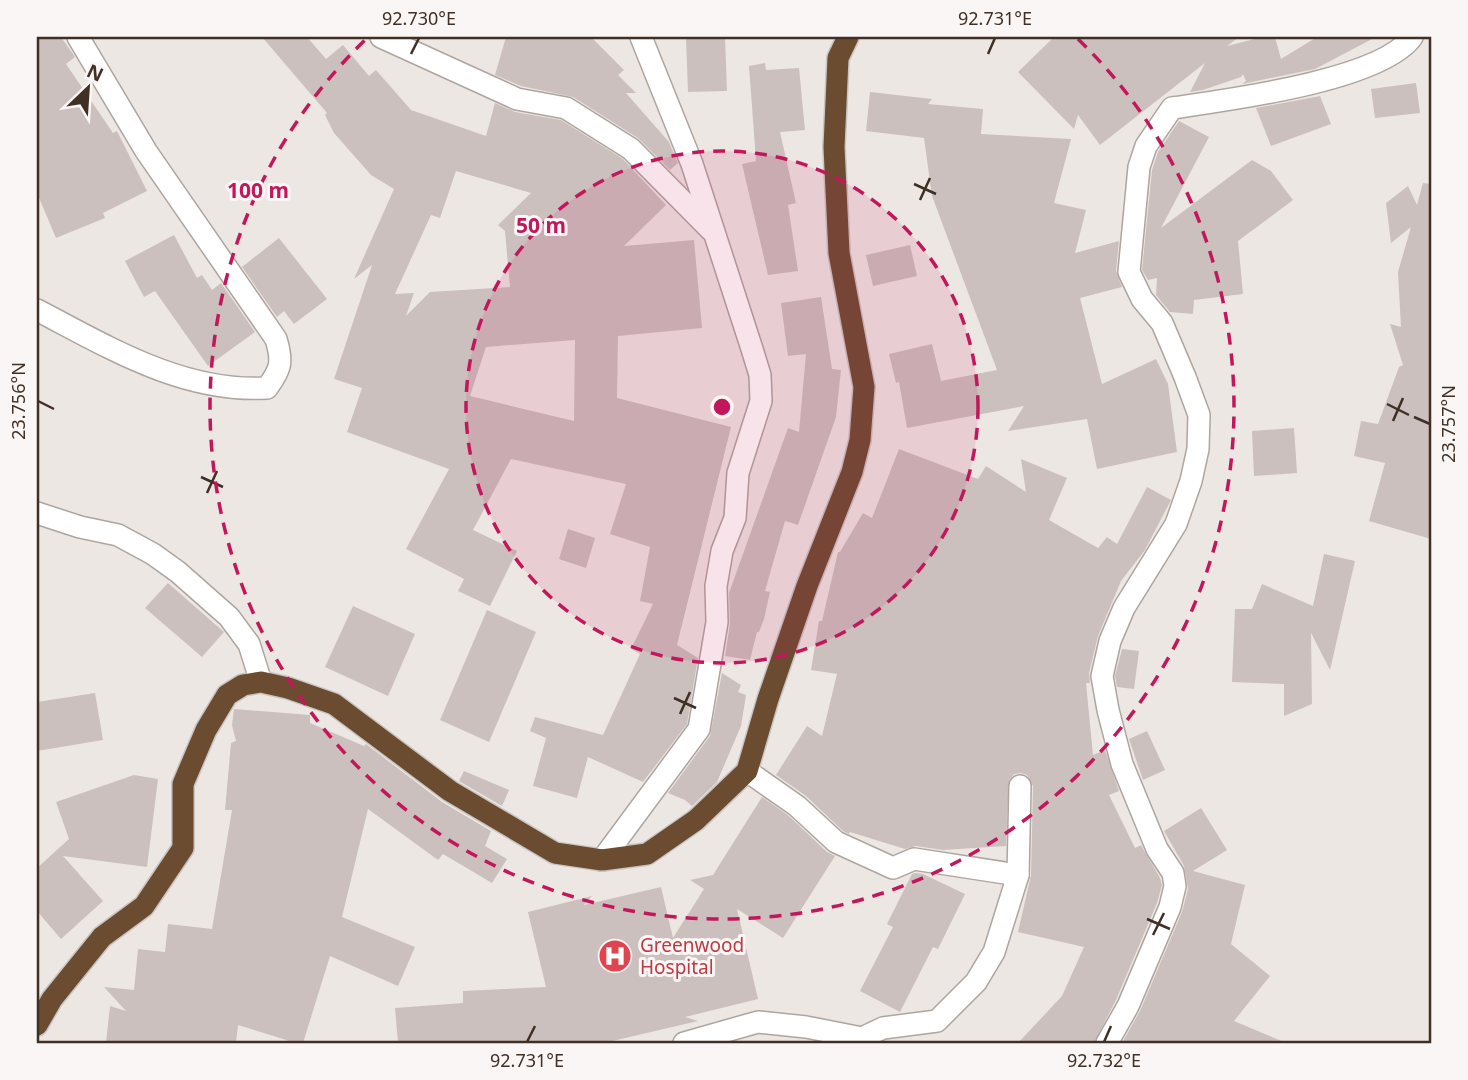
<svg xmlns="http://www.w3.org/2000/svg" width="1468" height="1080" font-family="'Noto Sans',sans-serif">
<style>
.building{fill:#cbc0be;fill-rule:evenodd}
.lines{fill:none;stroke-linecap:round;stroke-linejoin:round}
.minor-casing{stroke:#aea59f;stroke-width:24}
.highway-casing{stroke:#c9c5c2;stroke-width:24}
.minor{stroke:#fff;stroke-width:21}
.highway{stroke:#6b4c30;stroke-width:21}
.ticks{fill:none;stroke:#3f2f24;stroke-width:2.5}
.ring{fill:none;stroke:#c2185b;stroke-width:3.5;stroke-dasharray:12 9}
.labels{text-anchor:middle;dominant-baseline:central;stroke-width:6;stroke-linejoin:round;paint-order:stroke}
.health-label{font-size:19px;fill:#be3a42;stroke:#faf6f5;text-anchor:start}
.centre{fill:#c2185b;stroke:#faf6f5;stroke-width:3.5}
.ring-label{font-size:21px;text-anchor:middle;font-weight:bold;fill:#c2185b;stroke:#faf6f5;stroke-width:6;stroke-linejoin:round;paint-order:stroke}
.neatline{fill:none;stroke:#3f2f24;stroke-width:2.5}
.ticks-label{font-size:18px;text-anchor:middle;fill:#3f2f24}
</style>
<rect width="100%" height="100%" fill="#ede7e4"/>
<g class="building">
<path d="M37 37H61L75 57 66 64 113 133 117 131 147 191 103 213 105 218 56 238 37 193Z"/>
<path d="M262 37H307L326 59 343 45 369 76 376 70 411 110 486 136 495 103 515 112 561 120 623 159 666 205 624 246 694 240 702 328 618 336 617 398 731 427 677 645 698 658 687 724 643 782 588 757 577 798 533 786 546 738 530 731 535 717 603 735 640 654 631 649 653 604 640 601 650 547 610 534 626 484 511 459 473 530 517 551 490 606 458 591 464 579 406 549 449 469 347 432 362 388 334 379 372 265 354 279 394 189 371 175 334 133 325 115 327 113ZM456 171 531 193 498 225 505 231 510 287 430 292 406 316 414 293 395 294 431 215 440 218ZM575 340 574 421 470 396 486 347Z"/>
<path d="M506 37H591L624 70 618 75 636 93H626L669 142 678 163 670 170 638 138 573 97 521 86 495 75Z"/>
<path d="M686 37H725L727 91 688 92Z"/>
<path d="M1054 37H1239L1227 46 1262 37H1275L1281 59 1317 37H1376L1315 69 1242 84 1246 81 1243 74 1241 77 1203 90 1190 92 1205 63 1100 145 1078 115 1074 129 1018 72Z"/>
<path d="M765 63 766 70 799 68 805 130 780 132 796 203 788 205 798 271 768 275 742 164 756 161 749 66Z"/>
<path d="M1416 83 1420 113 1375 118 1371 89Z"/>
<path d="M870 92 932 99 928 104 983 109 981 134 1071 139 1054 203 1086 210 1075 253 1119 241 1116 271 1122 287 1080 298 1102 384 1156 359 1168 384 1177 452 1097 469 1087 419 1008 431 1024 406 907 428 899 382 896 383 889 354 932 344 941 381 997 370 932 196 924 138 866 131Z"/>
<path d="M1320 96 1331 124 1271 146 1256 108Z"/>
<path d="M1179 121 1209 137 1161 228 1252 160 1271 171 1293 200 1238 241 1243 294 1194 300 1193 314 1170 312 1156 295 1157 278 1148 280 1142 270 1152 170 1158 152Z"/>
<path d="M1423 183 1431 184V539L1369 521 1385 463 1354 456 1361 421 1378 424 1399 367 1403 365 1390 324 1401 327 1398 272 1411 227 1391 243 1386 203 1408 186 1417 205Z"/>
<path d="M174 235 197 278 202 275 212 290 221 283 255 332 208 366 155 291 144 297 125 261Z"/>
<path d="M279 238 327 299 294 324 284 311 277 317 242 267Z"/>
<path d="M910 245 917 276 873 286 866 255Z"/>
<path d="M821 297 832 369 841 370 836 417 798 525 785 521 765 591 770 592 764 619 759 632H757L750 660 725 656 730 624 729 593 788 428 799 432 806 354 788 356 781 303Z"/>
<path d="M1294 428 1297 473 1254 476 1252 431Z"/>
<path d="M899 449 978 479 986 466 1026 492 1021 459 1067 478 1049 520 1098 548 1107 537 1117 544 1147 487 1171 500 1145 550 1121 581 1098 636 1089 673 1090 683H1086L1093 755 1105 750 1119 791 1109 795 1135 848 1141 845 1160 878 1162 885 1157 903 1116 1000 1094 1043H1018L1062 996 1084 947 1018 932 1031 875 1033 786 1027 775 1021 773 1014 774 1009 780 1006 846 943 850 916 846 905 849 850 832 849 834 843 831 806 796 776 775 807 726 822 736 837 674 811 670 819 621H822L838 552H840L863 513 872 518Z"/>
<path d="M568 529 595 538 586 568 559 559Z"/>
<path d="M1324 554 1355 561 1330 670 1311 633 1312 704 1284 716V684L1232 682 1235 609H1252L1262 584 1313 606Z"/>
<path d="M168 583 224 632 202 657 145 608Z"/>
<path d="M353 606 415 634 388 696 325 667Z"/>
<path d="M487 610 536 632 489 742 440 720Z"/>
<path d="M1122 649 1139 651 1134 689 1117 687 1115 676Z"/>
<path d="M722 673 741 685 738 692 746 695 741 726 717 782 692 806 685 800 668 793 710 736Z"/>
<path d="M95 693 103 740 37 751V702Z"/>
<path d="M234 709 310 715V723L364 746 366 744 442 802 491 831 485 846 507 859 492 883 443 854 438 860 368 809 342 917 415 947 398 986 330 956 303 1043H296L238 1025 236 1043H106L110 1006 126 1011 104 987 134 990 138 949 165 952 168 924 212 929 232 810H225L231 743 236 741 232 725Z"/>
<path d="M1147 731 1165 770 1143 780 1129 739Z"/>
<path d="M464 771 509 790 502 806 459 781Z"/>
<path d="M134 775 158 779 147 867 63 856 103 901 61 939 37 911V868L69 839 56 802Z"/>
<path d="M762 797 789 816 827 852 835 856 783 938 737 909 758 999 685 1017 698 1021 604 1043H398L395 1008 463 1003V991L546 987 528 912 592 896 584 905 661 887 673 938 704 889 690 880 713 875Z"/>
<path d="M1201 808 1227 850 1193 871 1245 885 1231 944 1270 976 1234 1021 1286 1043H1122L1140 1011 1182 912 1188 889 1184 866 1164 831Z"/>
<path d="M916 873 923 874 965 894 938 949 933 947 900 1012 860 991 893 927 887 924 912 874Z"/>
</g>
<g class="lines">
<defs>
<g id="minor">
<path d="M381 37 517 99 566 108 631 149 711 230"/>
<path d="M37 310C108 347 183 393 267 388 281 369 283 362 276 339L146 151 78 37"/>
<path d="M37 513 80 527 118 535 153 554 178 572 229 617 249 644 261 682"/>
<path d="M747 771 797 806 836 842 893 868 914 859 1018 875"/>
<path d="M602 860 699 729 717 622 716 586 722 551 735 518 738 473 761 401 760 375 752 349 692 164 641 37"/>
<path d="M684 1043 758 1022 806 1027 862 1038 883 1028 937 1021 976 982 994 952 1018 875 1020 786"/>
<path d="M1107 1043 1128 1006 1170 907 1175 886 1173 873 1157 849 1122 764 1108 710 1102 676 1110 641 1124 608 1176 524 1191 481 1198 449 1199 415 1185 377 1162 323 1142 299 1129 272 1139 167 1146 146 1172 108C1226 100 1380 81 1412 37"/>
</g>
<path id="highway" d="M37 1025 52 999 102 937 144 906 183 848V784L206 730 227 695 243 685 261 682 288 688 334 704 450 791 555 853 602 860 647 854 696 820 747 771 768 699 807 586 852 472 860 440 864 387 839 253 834 147 838 58 848 37"/>
</defs>
<use href="#minor" class="minor-casing"/>
<use href="#highway" class="highway-casing"/>
<use href="#minor" class="minor"/>
<use href="#highway" class="highway"/>
</g>
<path class="ticks" d="M411 54 419 38M988 54 995 38M914 184 936 194M920 200 930 178M38 401 54 409M1387 404 1409 415M1414 417 1430 424M1393 421 1403 398M201 477 223 487M207 493 217 471M674 698 696 708M680 714 690 692M1147 919 1170 929M1153 935 1164 913M527 1042 535 1026M1104 1042 1111 1026"/>
<circle cx="722" cy="407" r="256" fill="#c2185b" fill-opacity=".12"/>
<g class="ring">
<circle cx="722" cy="407" r="256"/>
<path d="M1078 39A512 512 0 1 1 366 39"/>
</g>
<defs>
<symbol id="hospital-disc" viewBox="-11 -11 22 22"><circle r="9.5" fill="#e0444e" stroke="#faf6f5"/><path d="M-5-5h3v3.5h4V-5h3V5h-3V1.5h-4V5h-3Z" fill="#fff"/></symbol>
</defs>
<g fill-rule="evenodd">
<use href="#hospital-disc" x="596" y="937" width="38" height="38"/>
</g>
<g class="labels">
<g class="health-label">
<text x="640" y="945">Greenwood<tspan x="640" dy="22">Hospital</tspan></text>
</g>
</g>
<circle cx="722" cy="407" r="10" class="centre"/>
<g class="ring-label">
<text x="258" y="198">100 m</text>
<text x="541" y="233">50 m</text>
</g>
<rect width="1468" height="1080" fill="none" stroke="#faf6f5" stroke-width="77"/>
<g transform="translate(88 88) rotate(25)" stroke="#faf6f5" stroke-width="5" paint-order="stroke">
<path d="M0-5L12 26L0 18L-12 26Z" fill="#3f2f24"/>
<text y="-10" font-size="19" font-weight="bold" text-anchor="middle" fill="#3f2f24">N</text>
</g>
<rect x="38" y="38" width="1392" height="1004" class="neatline"/>
<g class="ticks-label">
<text x="419" y="25">92.730°E</text>
<text x="995" y="25">92.731°E</text>
<text transform="translate(19 401) rotate(-90)" y="6">23.756°N</text>
<text transform="translate(1449 424) rotate(-90)" y="6">23.757°N</text>
<text x="527" y="1067">92.731°E</text>
<text x="1104" y="1067">92.732°E</text>
</g>
</svg>
